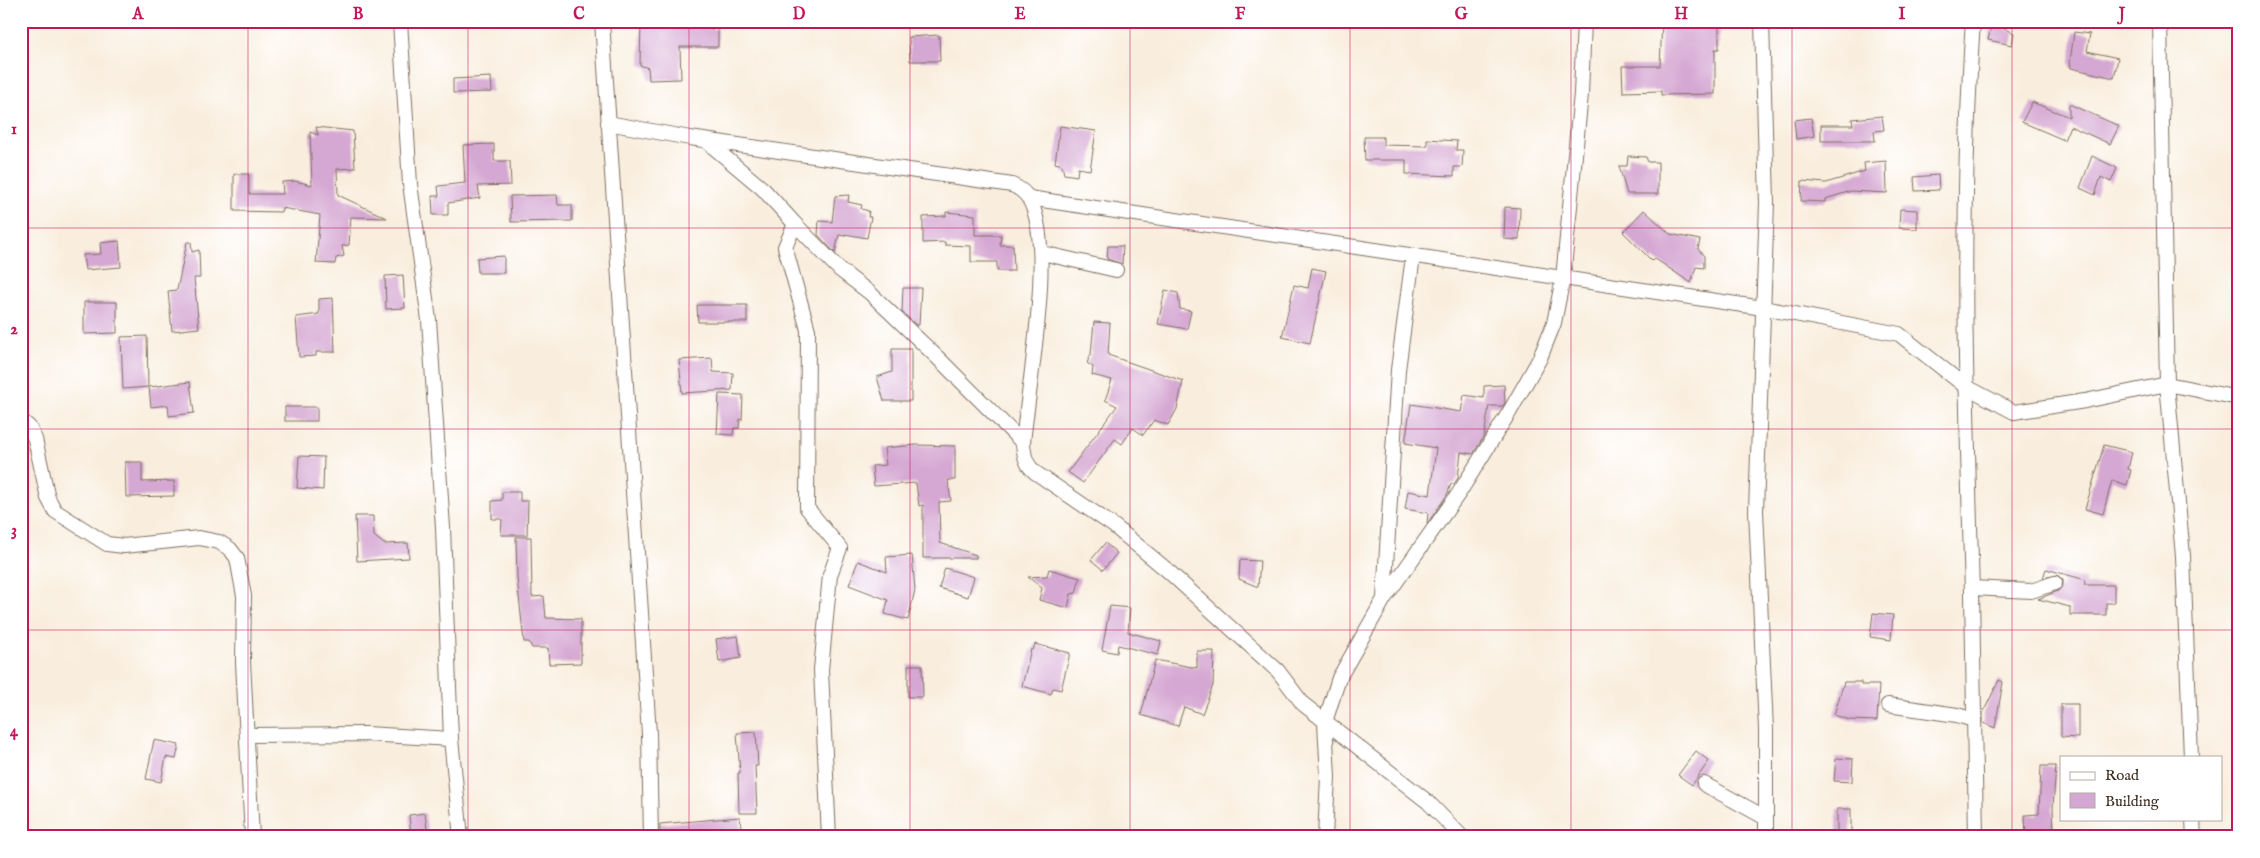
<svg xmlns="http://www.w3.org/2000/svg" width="2260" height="858" font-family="'IM FELL English',serif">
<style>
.building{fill:#d5a7d3}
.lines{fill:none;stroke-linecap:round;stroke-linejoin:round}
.street-casing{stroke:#7e6f61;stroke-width:16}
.street{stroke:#fff;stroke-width:14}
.grid{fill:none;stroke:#c2185b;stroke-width:1;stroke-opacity:0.55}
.neatline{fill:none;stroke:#c2185b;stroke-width:2}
.grid-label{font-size:16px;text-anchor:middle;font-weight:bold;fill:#c2185b}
</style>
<rect width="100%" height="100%" fill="#fff"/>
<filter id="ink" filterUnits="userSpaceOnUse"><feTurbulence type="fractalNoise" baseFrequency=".02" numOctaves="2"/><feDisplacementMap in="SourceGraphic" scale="10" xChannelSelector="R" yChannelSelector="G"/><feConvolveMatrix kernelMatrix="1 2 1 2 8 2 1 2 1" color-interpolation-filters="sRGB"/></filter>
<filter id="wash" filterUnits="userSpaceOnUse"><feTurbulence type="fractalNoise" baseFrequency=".0096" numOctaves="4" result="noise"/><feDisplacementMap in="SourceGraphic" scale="20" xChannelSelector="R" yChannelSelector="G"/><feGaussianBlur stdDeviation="1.12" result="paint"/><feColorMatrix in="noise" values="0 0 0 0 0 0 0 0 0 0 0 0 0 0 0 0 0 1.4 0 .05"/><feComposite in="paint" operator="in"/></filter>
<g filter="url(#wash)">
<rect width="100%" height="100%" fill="#f9eede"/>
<g id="blocks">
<g class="building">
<path d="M641 21 706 23V29H718V47H680L681 79 649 80 648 68 640 65Z"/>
<path d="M1662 21H1719V49H1715V94L1661 95V91L1623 92 1622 66H1660Z"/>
<path d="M1992 22 2014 33 2012 45 1988 40Z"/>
<path d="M2074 32 2090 34 2087 51 2118 58 2114 78 2071 68 2070 62Z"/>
<path d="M939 35 940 61H910L909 37Z"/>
<path d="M491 77 492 92 453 93V79Z"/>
<path d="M2032 102 2069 117V104L2119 126 2110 144 2070 126 2064 140 2022 122Z"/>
<path d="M1882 116 1884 130 1874 131 1875 141H1821V125H1853L1852 119Z"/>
<path d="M1811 118 1814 136 1796 139 1794 120Z"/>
<path d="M1060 126 1096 131 1090 170 1078 168 1077 176 1064 174 1062 165 1055 163Z"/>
<path d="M316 127 353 131 355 168 337 169 338 195 387 218 351 217 349 245 342 246 344 256 336 258 335 264 316 263 320 215 282 208 281 212 234 211V174H249V194H283L282 182 295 181 312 185 310 132 318 135Z"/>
<path d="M1364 137H1383V145L1427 146V139L1457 141 1456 150H1463L1462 167H1454V176L1406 174V160H1365Z"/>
<path d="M494 144V161H510L511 185 478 186 480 198 448 203V215H433L432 196H439L438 186 465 183 463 145Z"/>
<path d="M1628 156 1646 157 1648 162H1658V194H1627L1619 166H1627Z"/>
<path d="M2092 156 2117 168 2111 182 2101 177 2095 195 2080 188Z"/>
<path d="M1886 161 1887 193 1851 191 1825 199V202L1801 201 1802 181 1826 183 1865 171 1864 163Z"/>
<path d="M1938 175 1939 190 1915 191 1914 177Z"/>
<path d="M557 195 558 205H572V221L511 222 510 196Z"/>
<path d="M849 195 848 202 862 205 861 209 869 211 868 217H871L867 238 845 234V236L839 235 835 253 818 235 819 221 832 222 835 196Z"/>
<path d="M1505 207 1520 208 1519 240 1504 239Z"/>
<path d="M1900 209 1917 210V229L1899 228Z"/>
<path d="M1644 210 1670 234 1700 240 1698 249 1704 256V268L1696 267 1691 283 1654 258 1652 261 1623 232Z"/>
<path d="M946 212 975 215V235H1001L1000 245H1013L1014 271H997V262H971V246L945 245V242L923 243V217L946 216Z"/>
<path d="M119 241 121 267 85 270 83 255 101 254 100 243Z"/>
<path d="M187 242H191L192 252 199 250 200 278H194L199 328 172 331 168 291 177 290Z"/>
<path d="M1108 246H1123L1122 264 1107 259Z"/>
<path d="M504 256V273H478L477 258Z"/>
<path d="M1312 268 1326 271 1310 343 1282 337 1294 285 1308 288Z"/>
<path d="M403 275 405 308 386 309 385 276Z"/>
<path d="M903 288H921L919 325H916L902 312Z"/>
<path d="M1165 290 1178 293 1180 309 1191 311 1187 329 1158 324Z"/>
<path d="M333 298 335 352H316V356L299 357 296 317 319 314V299Z"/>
<path d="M84 302H117V333L84 334Z"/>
<path d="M697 305H747V322H698Z"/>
<path d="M1094 322 1110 323 1108 355 1183 381 1177 409 1168 425 1154 420 1143 435 1133 428 1122 444 1115 439 1083 483 1068 472 1117 406 1105 400 1112 380 1092 375 1093 367 1087 363 1091 354Z"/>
<path d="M147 336 148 387 123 389 121 337Z"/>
<path d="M892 349H911V401H884L877 377 892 372Z"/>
<path d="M712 358 713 372 733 373 732 390 682 393 679 360Z"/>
<path d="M190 382 194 413 169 416 168 405 151 407 149 387Z"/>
<path d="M1504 385 1505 403 1503 406H1489L1484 436 1473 454 1461 452 1458 478 1454 484H1451L1447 495 1427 524 1428 513 1405 509 1408 491 1430 495 1436 448 1405 443 1411 404 1461 412 1464 395 1484 398V386Z"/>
<path d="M719 394 743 395 742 420 740 419 739 428H734L733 435 717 434Z"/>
<rect x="285" y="407" width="32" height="14"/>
<path d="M916 445 955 446V480H948L951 501 939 502 940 543 976 555V558H923V505L919 506 916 483 874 486 872 466 886 465 884 448Z"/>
<path d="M2104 445 2132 452 2128 469 2131 470 2127 485 2112 480 2103 514 2085 509Z"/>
<path d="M299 456 324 457 323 490 297 488Z"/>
<path d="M125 462H142V482L174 481V496L126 497Z"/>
<path d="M502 492H520V501H528L527 535H501L502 519H492V501L502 500Z"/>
<path d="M355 516H373L374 536 384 544 408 543 409 558 357 561Z"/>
<path d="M516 537H531L532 597 544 596 546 618 581 619V663L549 664 548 648H532L529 642H524L517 578Z"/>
<path d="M1105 543 1117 553 1103 570 1091 560Z"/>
<path d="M912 555 915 590 908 620 885 614 888 600 849 585 858 561 887 572 886 557Z"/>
<path d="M1240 560 1260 561 1258 587 1239 579Z"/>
<path d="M945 568 974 577 968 597 939 588Z"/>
<path d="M1049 569 1080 578 1076 593 1071 594 1068 608 1039 600 1042 588 1028 577 1047 576Z"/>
<path d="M2046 569 2086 580 2084 585H2114V603H2106V615H2070V607L2038 599 2058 591 2063 585V580L2057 575 2043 578Z"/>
<path d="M1110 606 1130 608 1128 632 1161 641 1158 655 1118 645 1117 653 1102 650Z"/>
<path d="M1873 613 1893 615 1891 640 1870 637Z"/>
<path d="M738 636 741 658 719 662 716 639Z"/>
<path d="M1035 644 1070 653 1061 690 1053 688 1051 694 1022 686 1031 649 1033 650Z"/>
<path d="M1197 651H1214L1213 685 1202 714 1184 707 1178 726 1141 715 1155 660 1197 668Z"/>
<path d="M908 665H922L923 697H908Z"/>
<path d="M1999 680 2003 682 1995 728 1983 723V713Z"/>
<path d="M1844 682H1861V685H1879L1877 721 1850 720 1834 715Z"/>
<path d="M2061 704H2078V738L2061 737Z"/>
<path d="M756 732 758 766H755L757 813H739L738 773H740L737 733Z"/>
<path d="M154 740 179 745 176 759 166 757 161 782 146 779Z"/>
<path d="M1696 751 1709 761 1692 785 1678 775Z"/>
<path d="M1836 758 1853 759 1852 782 1834 781Z"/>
<path d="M2041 766H2056L2053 807 2054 835 2026 836 2025 815 2039 814Z"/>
<rect x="1837" y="809" width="14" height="28"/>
<path d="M425 813 428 837H411L409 815Z"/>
<path d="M740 817 742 837H660V824Z"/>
</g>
</g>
</g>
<g filter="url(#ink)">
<use href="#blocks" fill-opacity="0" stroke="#7e6f61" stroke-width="1"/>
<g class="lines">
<defs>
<g id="street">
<path d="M400 21 410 184 429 320 443 528 451 739 461 837"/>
<path d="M602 21 649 734 651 837"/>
<path d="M1762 21 1767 203 1756 511 1766 730V837"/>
<path d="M1973 21C1960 211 1966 401 1972 591 1974 673 1975 755 1976 837"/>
<path d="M2160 21 2167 384 2183 556 2191 757"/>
<path d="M608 123 690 138 1012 185C1019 188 1025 192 1029 199 1056 244 1028 387 1023 443 1024 456 1026 465 1036 473L1114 526 1167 570 1278 671 1303 704 1428 802 1462 837"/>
<path d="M706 141 763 189 795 224 840 270 870 293 938 358 1023 443"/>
<path d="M1029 198 1763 308 1899 334 1965 386 2014 412 2085 401 2167 384 2239 398"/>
<path d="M795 224 785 247 808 330 807 508 840 548 830 575 821 670 829 837"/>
<path d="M1042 253 1116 270"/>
<path d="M21 420 29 427 35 439 48 498 55 511 107 544 124 546 199 538 219 542 230 549 237 558 244 596 243 662 252 837"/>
<path d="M1972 588 2031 591 2055 583"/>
<path d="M1384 598 1398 370 1413 256"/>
<path d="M1888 705 1957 715 1974 720"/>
<path d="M247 735 366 734 451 739"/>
<path d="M1704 784 1766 818"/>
<path d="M2193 819 2194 837"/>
<path d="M1325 837 1328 777 1325 722 1339 678 1384 599 1459 493 1510 411 1540 358 1554 323 1563 278 1581 94 1584 21"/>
</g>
</defs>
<use href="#street" class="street-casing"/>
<use href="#street" class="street"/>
</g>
</g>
<path class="grid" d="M248 21V837M468 21V837M689 21V837M910 21V837M1130 21V837M1350 21V837M1571 21V837M1792 21V837M2012 21V837M21 228H2239M21 429H2239M21 630H2239"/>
<rect width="2260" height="858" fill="none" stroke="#fff" stroke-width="55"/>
<rect x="2060" y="756" width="162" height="65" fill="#ffffff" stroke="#b1aaa5"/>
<rect x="2070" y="772" width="25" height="8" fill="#ffffff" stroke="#b1aaa5"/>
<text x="2105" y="780" font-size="15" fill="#3b2a1e">Road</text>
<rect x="2070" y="793" width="25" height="15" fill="#d5a7d3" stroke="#b1aaa5"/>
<text x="2105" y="806" font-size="15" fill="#3b2a1e">Building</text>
<rect x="28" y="28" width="2204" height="802" class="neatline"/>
<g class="grid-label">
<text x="138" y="19">A</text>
<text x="358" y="19">B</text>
<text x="579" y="19">C</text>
<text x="799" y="19">D</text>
<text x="1020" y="19">E</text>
<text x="1240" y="19">F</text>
<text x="1461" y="19">G</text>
<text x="1681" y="19">H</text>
<text x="1902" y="19">I</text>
<text x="2122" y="19">J</text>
<text x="14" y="134">1</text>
<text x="14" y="334">2</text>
<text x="14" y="535">3</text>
<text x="14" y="736">4</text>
</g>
</svg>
